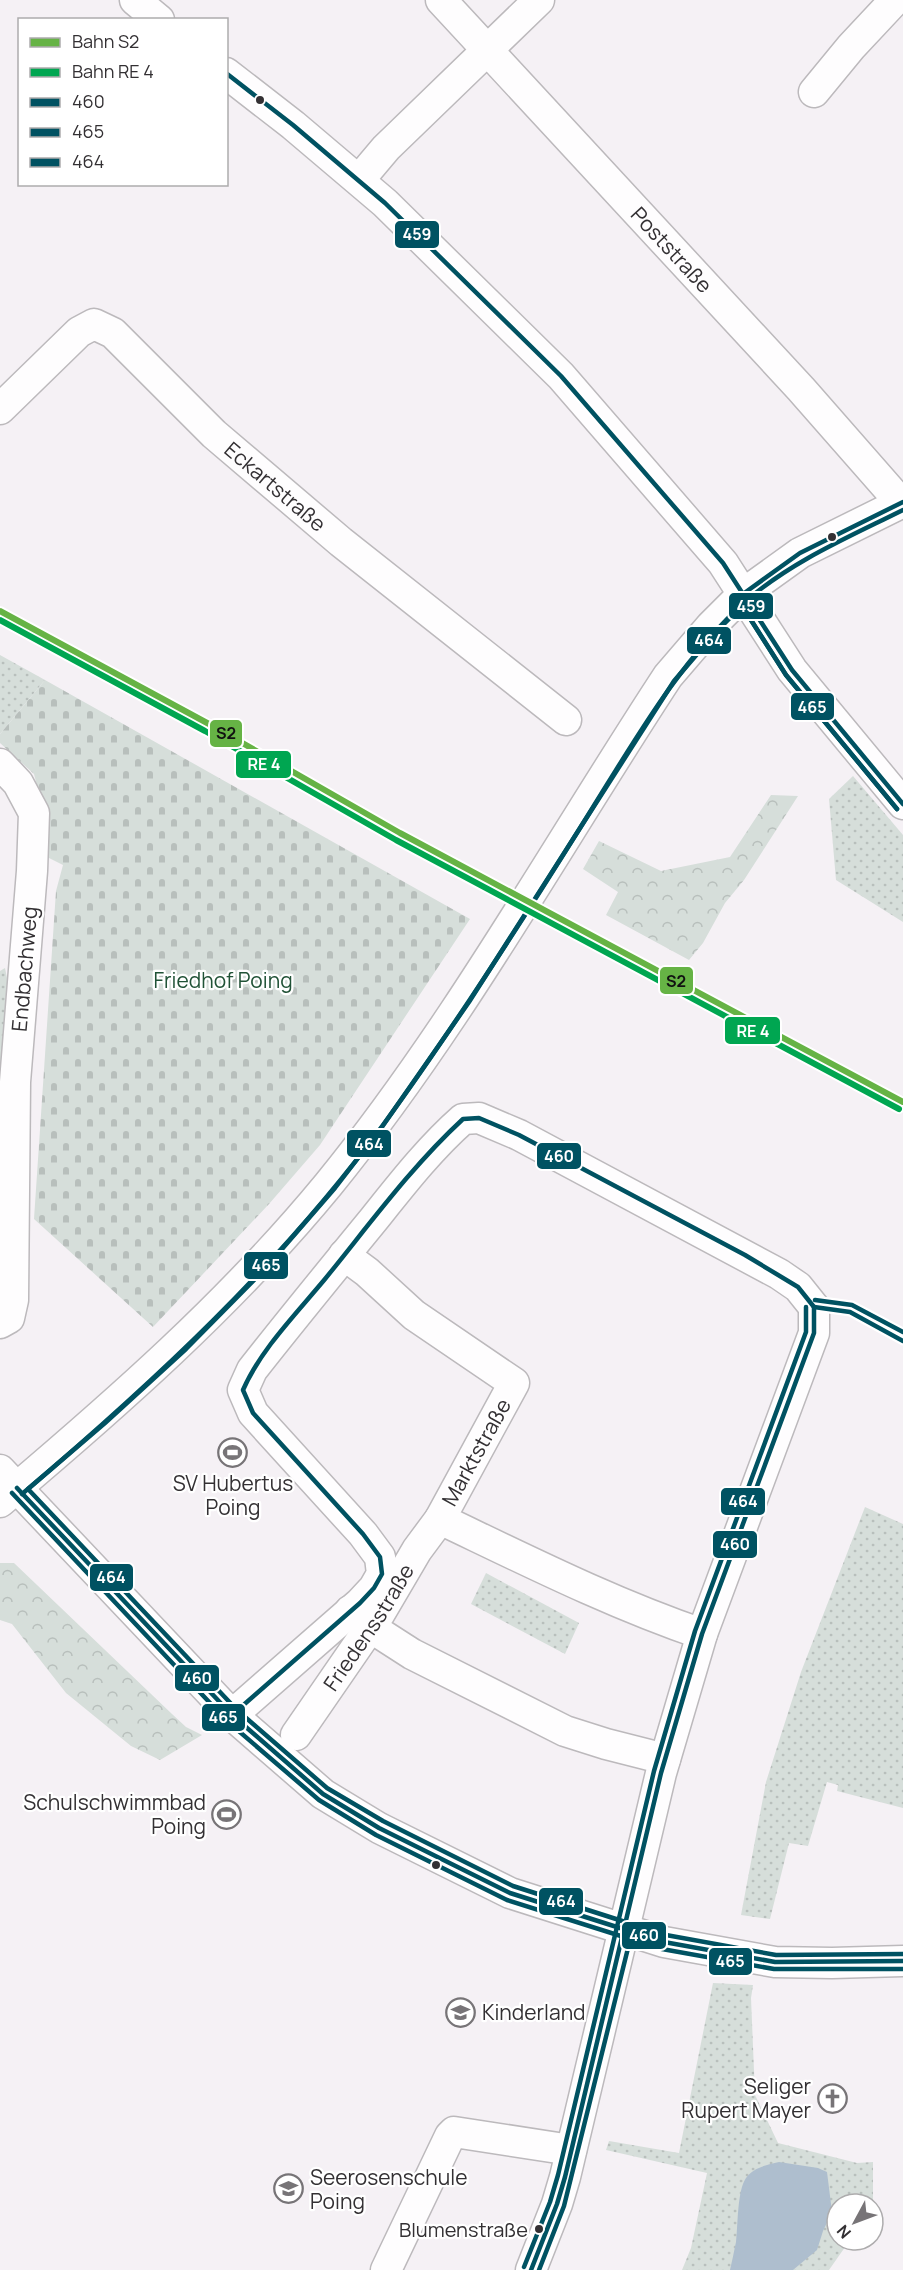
<svg xmlns="http://www.w3.org/2000/svg" width="903" height="2270" font-family="Manrope,sans-serif">
<style>
.green{fill:url(#green-dots)}
.forest{fill:url(#forest-crowns)}
.cemetery{fill:url(#cemetery-stones)}
.water{fill:#aebece}
.lines{fill:none;stroke-linecap:round;stroke-linejoin:round}
.minor-casing{stroke:#bcb9bc;stroke-width:33}
.minor{stroke:#fefdfe;stroke-width:30}
.bus-1-casing{stroke:#fff;stroke-width:9}
.bus-2-casing{stroke:#fff;stroke-width:9}
.bus-3-casing{stroke:#fff;stroke-width:9}
.bus-4-casing{stroke:#fff;stroke-width:9}
.bus-1{stroke:#005262;stroke-width:4.5}
.bus-2{stroke:#005262;stroke-width:4.5}
.bus-3{stroke:#005262;stroke-width:4.5}
.bus-4{stroke:#005262;stroke-width:4.5}
.rail-1-casing{stroke:#fff;stroke-width:10}
.rail-2-casing{stroke:#fff;stroke-width:10}
.rail-1{stroke:#66b345;stroke-width:6}
.rail-2{stroke:#00a651;stroke-width:6}
.bus-dot{fill:#333033;stroke:#fff;stroke-width:2}
.labels{text-anchor:middle;dominant-baseline:central;stroke-width:4.5;stroke-linejoin:round;paint-order:stroke}
.bus-label{font-size:20px;fill:#333033;stroke:#fff;text-anchor:end}
.street-label{font-size:21px;fill:#333033;stroke:#fff}
.park-label{font-size:21px;fill:#205236;stroke:#fff}
.poi-label{font-size:21px;fill:#333033;stroke:#fff;text-anchor:end}
.line-badge{stroke:#fff;stroke-width:2}
.badge-label{font-size:16px;text-anchor:middle;font-weight:bold;fill:#fff}
.pale-badge-label{font-size:16px;text-anchor:middle;font-weight:bold;fill:#111}
</style>
<defs>
<pattern id="green-dots" width="8" height="8" patternUnits="userSpaceOnUse" patternTransform="scale(1.5)"><rect width="8" height="8" fill="#d6deda"/><path d="M2 2h.1M6 6h.1" fill="none" stroke="#b8bfbc" stroke-width="1.8" stroke-linecap="round"/></pattern>
<pattern id="forest-crowns" width="20" height="18" patternUnits="userSpaceOnUse" patternTransform="scale(1.5)"><rect width="20" height="18" fill="#d6deda"/><path d="M2 6a3 3 0 1 1 6 0M12 15a3 3 0 1 1 6 0" fill="none" stroke="#b8bfbc"/></pattern>
<pattern id="cemetery-stones" width="16" height="16" patternUnits="userSpaceOnUse" patternTransform="scale(1.5)"><rect width="16" height="16" fill="#d6deda"/><path d="M2 7V4a2 2 0 0 1 4 0v3zM10 15v-3a2 2 0 0 1 4 0v3z" fill="#b8bfbc"/></pattern>
</defs>
<rect width="100%" height="100%" fill="#f5f1f5"/>
<g class="green">
<path d="M0 655 45 680 0 734Z"/>
<path d="M853 776 903 835V922L836 880 829 799Z"/>
<path d="M5 968 12 1003 0 1195V971Z"/>
<path d="M865 1507 903 1524V1808L837 1791 838 1785 827 1782 808 1846 789 1843 770 1919 741 1915 766 1782 801 1672Z"/>
<path d="M486 1573 579 1623 565 1654 471 1604Z"/>
<path d="M713 1983 753 1985 751 1998 755 2095 778 2143 857 2163 873 2162V2204H837V2240H850L829 2270H682L691 2248 707 2173 606 2150 609 2141 679 2153Z"/>
</g>
<g class="forest">
<path d="M771 795 798 796 744 880 725 903 703 943 689 960 606 915 618 892 583 869 599 841 661 871 730 857Z"/>
<path d="M0 1563H14L172 1714 186 1727 202 1735 160 1760 131 1746 66 1693 12 1624 0 1620Z"/>
</g>
<path class="cemetery" d="M45 680 470 919 320 1145 269 1204 153 1327 34 1219 56 891 63 865 41 854 44 813 34 774 0 743V734Z"/>
<path class="water" d="M779 2162 818 2168 827 2172 832 2212 823 2231 817 2250 793 2270H730C732 2261 734 2252 736 2242 738 2226 737 2191 746 2178 754 2167 767 2165 779 2162Z"/>
<g class="lines">
<defs>
<g id="minor">
<path d="M135 0 159 20"/>
<path id="s1" d="M441 0 801 389 901 503"/>
<path d="M226 73 293 125 385 203 561 376 723 563 792 670 903 804"/>
<path d="M814 92 851 47 895 0"/>
<path d="M359 180 386 148 539 0"/>
<path id="s2" d="M0 409 79 332 94 324 113 333 214 434 341 542 566 720"/>
<path d="M0 764 18 783 34 813 32 871 15 1082 13 1300 9 1318 0 1323"/>
<path d="M344 1255 367 1272 414 1315 514 1383 440 1519C526 1560 611 1603 702 1634"/>
<path d="M0 1470 232 1715 323 1794 379 1828 510 1893 664 1942 775 1962 832 1963 903 1961"/>
<path d="M0 1502C116 1404 231 1303 328 1185 456 1028 557 845 668 676L711 626 743 594 800 553 903 502"/>
<path d="M350 1611 370 1627 412 1654 565 1731 606 1744 665 1759"/>
<path d="M232 1715 360 1603 374 1588 382 1574 380 1557 363 1534 253 1413 243 1390 252 1370C292 1319 333 1269 374 1219 402 1184 430 1148 463 1119L479 1118 519 1135 779 1274 798 1287 814 1307V1333L702 1634 661 1773 565 2177 557 2204 531 2270"/>
<path id="s3" d="M296 1735 380 1613 417 1550 440 1519"/>
<path d="M386 2270 450 2136 454 2132 571 2150"/>
</g>
</defs>
<use href="#minor" class="minor-casing"/>
<use href="#minor" class="minor"/>
<defs>
<g id="bus-1">
<path d="M814 1307 850 1312 903 1341"/>
<path d="M17 1488 232 1715 323 1794 379 1828 510 1893 664 1942 775 1962 903 1961"/>
<path d="M232 1715 360 1603 374 1588 382 1574 380 1557 363 1534 253 1413 243 1390C261 1349 296 1314 325 1279 369 1225 411 1167 463 1119L479 1118 519 1135 745 1255 798 1287 814 1307"/>
<path d="M531 2270 557 2204 565 2177 661 1773 702 1634 814 1333V1307"/>
</g>
<g id="bus-2">
<path d="M737 598 786 675 897 809"/>
<path d="M12 1493 227 1721 319 1800 376 1835 507 1900 662 1949 774 1969H903"/>
<path d="M22 1494C154 1382 280 1265 383 1125 453 1029 517 929 580 828 630 749 676 664 746 601 792 561 849 537 903 510"/>
<path d="M539 2270 564 2206 632 1932"/>
</g>
<g id="bus-3">
<path d="M897 809 786 675 742 606 717 631 674 681 469 1002 382 1127 335 1188 263 1271 186 1349 105 1423 28 1489 237 1710 327 1788 383 1821 513 1886 666 1935 776 1955 903 1954"/>
<path d="M815 1300 852 1305 903 1332"/>
<path d="M524 2267 550 2202 558 2175 654 1771 695 1631 806 1332V1307"/>
</g>
<g id="bus-4">
<path d="M226 73 293 125 385 203 561 376 723 563 792 670 903 804"/>
<path d="M743 594 800 553 903 502"/>
</g>
</defs>
<use href="#bus-1" class="bus-1-casing"/>
<use href="#bus-2" class="bus-2-casing"/>
<use href="#bus-3" class="bus-3-casing"/>
<use href="#bus-4" class="bus-4-casing"/>
<use href="#bus-1" class="bus-1"/>
<use href="#bus-2" class="bus-2"/>
<use href="#bus-3" class="bus-3"/>
<use href="#bus-4" class="bus-4"/>
<defs>
<path id="rail-1" d="M0 611 209 724 400 833 903 1102"/>
<path id="rail-2" d="M0 620 205 731 396 840 899 1109"/>
</defs>
<use href="#rail-1" class="rail-1-casing"/>
<use href="#rail-2" class="rail-2-casing"/>
<use href="#rail-1" class="rail-1"/>
<use href="#rail-2" class="rail-2"/>
</g>
<defs>
<symbol id="stadium-ring" viewBox="-11 -11 22 22"><circle r="9.5" fill="#fff" stroke="#777477" stroke-width="1.5"/><path d="M0-5a6.5 5 0 1 0 0 10a6.5 5 0 1 0 0-10ZM-3.5-1.8h7v3.6h-7Z" fill="#777477"/></symbol>
<symbol id="school-ring" viewBox="-11 -11 22 22"><circle r="9.5" fill="#fff" stroke="#777477" stroke-width="1.5"/><path d="M0-5L7-2L0 1L-7-2ZM-4 1L0 2.5L4 1V4Q0 6-4 4Z" fill="#777477"/></symbol>
<symbol id="church-ring" viewBox="-11 -11 22 22"><circle r="9.5" fill="#fff" stroke="#777477" stroke-width="1.5"/><path d="M-1.2-6h2.4v3.5h3.3v2.4h-3.3V6h-2.4V-.1h-3.3v-2.4h3.3Z" fill="#777477"/></symbol>
</defs>
<g fill-rule="evenodd">
<use href="#stadium-ring" x="216" y="1436" width="33" height="33"/>
<use href="#stadium-ring" x="210" y="1798" width="33" height="33"/>
<use href="#school-ring" x="444" y="1996" width="33" height="33"/>
<use href="#church-ring" x="816" y="2082" width="33" height="33"/>
<use href="#school-ring" x="272" y="2172" width="33" height="33"/>
</g>
<g class="bus-dot">
<circle cx="260" cy="100" r="5"/>
<circle cx="832" cy="537" r="5"/>
<circle cx="436" cy="1865" r="5"/>
<circle cx="539" cy="2229" r="5"/>
</g>
<g class="labels">
<g class="bus-label">
<text x="528" y="2229">Blumenstraße</text>
</g>
<g class="street-label">
<text stroke="none"><textPath href="#s1" startOffset="340">Poststraße</textPath></text>
<text stroke="none"><textPath href="#s2" startOffset="372">Eckartstraße</textPath></text>
<text transform="translate(24 969) rotate(-85)">Endbachweg</text>
<text transform="translate(476 1452) rotate(-61)">Marktstraße</text>
<text stroke="none"><textPath href="#s3" startOffset="130">Friedensstraße</textPath></text>
</g>
<g class="park-label">
<text x="223" y="980">Friedhof Poing</text>
</g>
<g class="poi-label">
<text x="233" y="1483" text-anchor="middle">SV Hubertus<tspan x="233" dy="24">Poing</tspan></text>
<text x="206" y="1802">Schulschwimmbad<tspan x="206" dy="24">Poing</tspan></text>
<text x="482" y="2012" text-anchor="start">Kinderland</text>
<text x="811" y="2086">Seliger<tspan x="811" dy="24">Rupert Mayer</tspan></text>
<text x="310" y="2177" text-anchor="start">Seerosenschule<tspan x="310" dy="24">Poing</tspan></text>
</g>
</g>
<g class="line-badge">
<rect x="394" y="220" width="46" height="29" rx="6" fill="#005262"/>
<rect x="728" y="592" width="46" height="28" rx="6" fill="#005262"/>
<rect x="686" y="626" width="46" height="29" rx="6" fill="#005262"/>
<rect x="790" y="692" width="45" height="29" rx="6" fill="#005262"/>
<rect x="209" y="719" width="34" height="29" rx="6" fill="#66b345"/>
<rect x="235" y="750" width="57" height="29" rx="6" fill="#00a651"/>
<rect x="659" y="966" width="35" height="29" rx="6" fill="#66b345"/>
<rect x="724" y="1016" width="57" height="29" rx="6" fill="#00a651"/>
<rect x="346" y="1129" width="46" height="29" rx="6" fill="#005262"/>
<rect x="536" y="1142" width="46" height="28" rx="6" fill="#005262"/>
<rect x="243" y="1251" width="46" height="29" rx="6" fill="#005262"/>
<rect x="720" y="1487" width="46" height="29" rx="6" fill="#005262"/>
<rect x="712" y="1530" width="46" height="29" rx="6" fill="#005262"/>
<rect x="89" y="1563" width="45" height="29" rx="6" fill="#005262"/>
<rect x="174" y="1664" width="46" height="28" rx="6" fill="#005262"/>
<rect x="201" y="1703" width="45" height="29" rx="6" fill="#005262"/>
<rect x="538" y="1887" width="46" height="29" rx="6" fill="#005262"/>
<rect x="621" y="1921" width="46" height="29" rx="6" fill="#005262"/>
<rect x="708" y="1947" width="45" height="29" rx="6" fill="#005262"/>
</g>
<g class="badge-label">
<text x="417" y="240">459</text>
<text x="751" y="612">459</text>
<text x="709" y="646">464</text>
<text x="812" y="713">465</text>
<text x="264" y="770">RE 4</text>
<text x="753" y="1037">RE 4</text>
<text x="369" y="1150">464</text>
<text x="559" y="1162">460</text>
<text x="266" y="1271">465</text>
<text x="743" y="1507">464</text>
<text x="735" y="1550">460</text>
<text x="111" y="1583">464</text>
<text x="197" y="1684">460</text>
<text x="223" y="1723">465</text>
<text x="561" y="1907">464</text>
<text x="644" y="1941">460</text>
<text x="730" y="1967">465</text>
</g>
<g class="pale-badge-label">
<text x="226" y="739">S2</text>
<text x="676" y="987">S2</text>
</g>
<rect x="18" y="18" width="210" height="168" fill="#ffffff" stroke="#adacad" stroke-width="1.5"/>
<rect x="30" y="38" width="30" height="9" fill="#66b345" stroke="#adacad" stroke-width="1.5"/>
<text x="72" y="48" font-size="18" fill="#333033">Bahn S2</text>
<rect x="30" y="68" width="30" height="9" fill="#00a651" stroke="#adacad" stroke-width="1.5"/>
<text x="72" y="78" font-size="18" fill="#333033">Bahn RE 4</text>
<rect x="30" y="98" width="30" height="9" fill="#005262" stroke="#adacad" stroke-width="1.5"/>
<text x="72" y="108" font-size="18" fill="#333033">460</text>
<rect x="30" y="128" width="30" height="9" fill="#005262" stroke="#adacad" stroke-width="1.5"/>
<text x="72" y="138" font-size="18" fill="#333033">465</text>
<rect x="30" y="158" width="30" height="9" fill="#005262" stroke="#adacad" stroke-width="1.5"/>
<text x="72" y="168" font-size="18" fill="#333033">464</text>
<g transform="translate(855 2222) rotate(229)"><circle r="28" fill="#ffffff" stroke="#adacad" stroke-width="1.5"/>
<path d="M0-4.5L10 22L0 15L-10 22Z" fill="#777477"/>
<text y="-9" font-size="16" font-weight="bold" text-anchor="middle" fill="#333033">N</text>
</g>
</svg>
